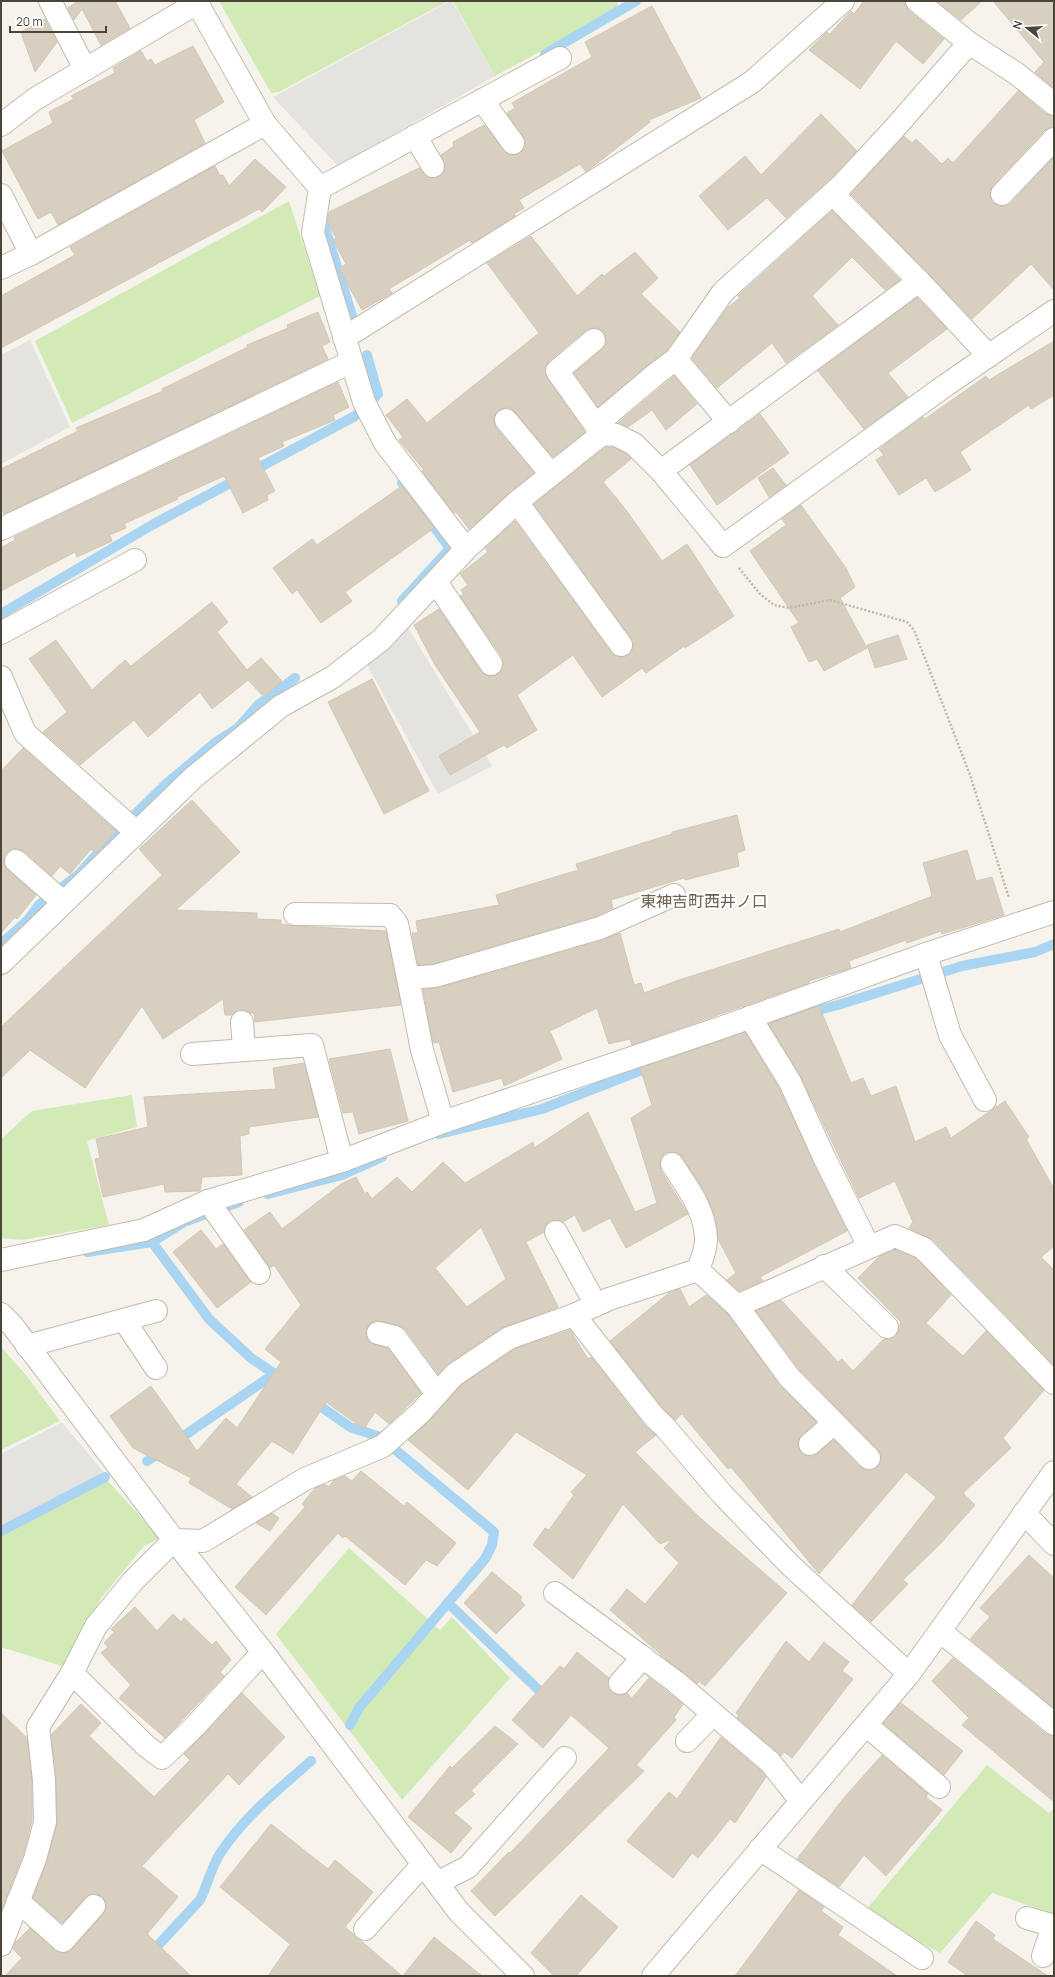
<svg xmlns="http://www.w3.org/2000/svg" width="1055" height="1977" font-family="Manrope,'Noto Sans JP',sans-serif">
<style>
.green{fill:#d2eab5}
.parking{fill:#e5e3e0}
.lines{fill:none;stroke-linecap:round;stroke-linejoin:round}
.stream{stroke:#a9d4f2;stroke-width:10}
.building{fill:#d8cfc1;stroke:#d3c7b4;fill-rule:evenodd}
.minor-casing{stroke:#c2bbae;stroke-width:24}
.path{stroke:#c4b79f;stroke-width:2.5;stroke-dasharray:2 2;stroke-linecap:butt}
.minor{stroke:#fff;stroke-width:22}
.labels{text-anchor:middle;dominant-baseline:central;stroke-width:4;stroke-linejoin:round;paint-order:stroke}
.quarter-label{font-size:16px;fill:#6e6250;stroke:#fff}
</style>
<rect width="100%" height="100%" fill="#f6f3ec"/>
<g class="green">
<path d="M219 1H448L279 92 271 93Z"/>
<path d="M453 1H616L620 8 495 76Z"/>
<path d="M289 201 320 296 72 423 35 341Z"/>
<path d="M132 1095 137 1127 87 1141 109 1225 22 1240 1 1238V1139L32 1111Z"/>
<path d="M1 1347 26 1375 60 1421 1 1450Z"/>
<path d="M107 1480 160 1538 144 1546 102 1597 62 1666 1 1647V1534Z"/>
<path d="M349 1548 440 1630 452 1617 510 1678 402 1800 276 1634Z"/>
<path d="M987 1765 1049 1813 1054 1808V1914L992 1893 940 1953 865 1911Z"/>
</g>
<g class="parking">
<path d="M450 1H452L495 76 338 166 273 97Z"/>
<path d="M30 340 70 427 1 464V355Z"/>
<path d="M408 628 492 766 438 794 367 665Z"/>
<path d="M62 1422 104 1473 1 1526V1454Z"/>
</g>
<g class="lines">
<g class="stream">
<path d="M545 54 636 1"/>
<path d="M321 215 353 319"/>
<path d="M402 601 447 552 449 547 402 483"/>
<path d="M1 614 152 525 355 416 378 394 367 355"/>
<path d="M1 944 28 920 39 905 78 875 118 831 166 784 216 742 238 728 258 705 295 678"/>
<path d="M691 1051 774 1021 838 1005 962 966 1035 952 1054 944"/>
<path d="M439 1134 542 1109 652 1066"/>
<path d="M268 1194 342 1175 382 1157"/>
<path d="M152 1242 209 1319 251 1358 285 1381"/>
<path d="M87 1252 152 1242 184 1222 239 1202"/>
<path d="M313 1401 350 1427 380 1437 494 1532 492 1545 485 1559 359 1708 350 1725"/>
<path d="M147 1461 274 1374"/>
<path d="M1 1531 105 1477"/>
<path d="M448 1603 549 1700"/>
<path d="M149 1955 200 1900C208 1884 211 1867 221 1852 245 1816 279 1789 311 1761"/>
</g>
</g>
<g class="building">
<path d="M78 1H115L130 28 101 45 82 9 74 20 68 8Z"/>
<path d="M864 1H905L909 11 944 39 923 64 896 41 860 89 809 50 827 32 830 34 851 11 854 14Z"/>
<path d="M937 1H982L961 20Z"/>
<path d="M993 1H1054V88L1035 72 1044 62Z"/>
<path d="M652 6 701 98 649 120 650 122 586 172 580 164 519 200 524 208 514 214 516 216 472 243 470 240 389 289 392 293 362 310 339 269 346 264 333 240 336 238 327 221 329 212 419 168 427 177 434 178 439 177 444 172 445 166 441 155 454 146 453 142 484 125 508 154 514 155 520 153 525 148V141L507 113 515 108 512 103 592 57 585 42Z"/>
<path d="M45 19 57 42 35 72 21 32Z"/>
<path d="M193 46 224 102 194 120 205 143 58 225 51 212 38 219 2 151 53 123 49 112 74 99 71 96 115 73 113 68 141 51 147 61 151 59 155 65Z"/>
<path d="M1018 91 1046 114 1054 116V127L1045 130 993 185 990 191V197L993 203 999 206H1005L1011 203 1054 157V290L1031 264 972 319 851 194 904 136 912 143 916 139 942 164 948 158 953 163Z"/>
<path d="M821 114 857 151 833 176 786 218 767 198 728 230 699 196 745 156 761 175Z"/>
<path d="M255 159 286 187 262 212 259 209 1 348V296L75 255 70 247 215 166 220 176 223 175 229 186Z"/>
<path d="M832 211 900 280 885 290 852 257 812 296 838 325 786 363 772 343 717 388 692 358 728 307 740 298 738 296Z"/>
<path d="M531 236 577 296 602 274 604 276 635 252 658 278 641 294 680 332 667 350 598 407 574 373 602 349 606 344V338L603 332 598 328H592L586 330 549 361 545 367 547 378 585 432 553 457 515 412 510 408H504L498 411 494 416V422L496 428 534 473 469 529 456 512 454 513 422 471 424 470 399 440 403 437 386 415 407 399 427 423 539 333 487 263Z"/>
<path d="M917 298 947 329 888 373 908 397 864 429 818 371Z"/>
<path d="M318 312 330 342 322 346 328 359 4 514 1 506V469L78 431 76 428 163 391 162 389 248 347 247 345 288 328 287 325Z"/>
<path d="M1054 341V395L1031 409 1029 405 960 452 971 470 935 492 926 478 899 495 876 460 884 455 879 449 923 417 925 419 986 376 989 380Z"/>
<path d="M674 376 697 404 666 430 652 410 628 427 618 423Z"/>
<path d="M338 382 349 407 333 415 335 420 282 442 284 446 258 458 275 491 267 495 268 500 243 513 224 476 177 497 178 499 124 524 126 528 110 535 112 541 77 557 75 552 1 591V548L15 540 14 537Z"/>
<path d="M760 414 789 453 717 505 690 465Z"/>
<path d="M606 447H613L627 454 631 459 603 482 626 510 662 561 687 544 734 616 685 648 684 646 646 673 642 668 602 697 573 655 517 695 537 730 507 748 504 745 450 775 439 756 480 732 435 665 414 625 439 609 481 671 486 675 491 676 498 674 502 669 503 664 502 657 460 596 464 594 461 590 468 585 460 574 488 552 485 548 515 521 611 652 616 656 622 657 628 655 632 650 633 644 631 638 534 504Z"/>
<path d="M773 468 786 485 769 497 758 478Z"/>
<path d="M402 486 434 528 345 592 352 601 321 623 297 590 292 594 273 568 312 539 317 545Z"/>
<path d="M801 505 846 568 855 587 840 598 867 648 824 671 817 659 809 662 791 627 799 623 750 551 786 525 782 519Z"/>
<path d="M212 602 228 622 217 632 247 670 261 658 282 681 264 697 248 680 212 709 200 692 148 737 134 720 80 765 43 732 67 712 29 659 56 640 92 690 125 660 131 666Z"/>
<path d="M898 635 907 659 875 668 867 645Z"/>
<path d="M372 679 429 791 384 814 328 702Z"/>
<path d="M23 748 116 831 96 853 91 849 70 874 60 866 52 876 24 851 18 849H12L7 853 4 859V865L8 870 36 895 17 919 15 917 1 933V771Z"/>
<path d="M192 800 240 852 176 910 257 913V919L281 920V924L295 926 386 931 401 1005 255 1022 254 1013H250L247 1011 241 1010 232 1015H225L223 999 163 1039 142 1006 85 1088 30 1050 1 1078V1027L162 875 139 849Z"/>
<path d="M737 815 745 850 737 853 739 866 685 880 684 878 611 900 613 908 596 916 433 964 418 965 412 933H418L416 921 499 905 496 895 578 870 576 864 672 834V832Z"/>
<path d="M967 850 976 881 992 877 1004 915 942 934 941 931 907 943 906 940 849 961 851 968 809 981V983L632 1045 630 1039 609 1044 597 1008 550 1031 562 1059 504 1086 502 1078 453 1092 439 1042 433 1043 423 989 438 988 604 940 620 933 634 985 641 983 644 993 676 981 839 929 840 932 930 897 932 895 923 863Z"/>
<path d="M819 1006 851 1083 863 1078 871 1096 896 1086 915 1142 946 1127 951 1138 1005 1101 1029 1137 1026 1139 1054 1189V1246L1041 1257 1054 1270V1365L932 1239 909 1228 913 1222 895 1181 859 1198 801 1077 769 1024Z"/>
<path d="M745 1032 779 1088 813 1163 847 1231 760 1277 763 1281 739 1291 727 1280 736 1273 718 1239 715 1216 706 1194 682 1157 678 1153 672 1152 665 1153 661 1159 660 1164 661 1171 688 1214 626 1248 610 1218 583 1232 575 1215 563 1222 557 1220 550 1221 545 1226 544 1232 526 1242 558 1307 502 1328 447 1365 438 1374 405 1329 398 1325 381 1321H375L369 1324 366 1331V1337L369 1342 388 1348 421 1393 389 1424 375 1412 364 1429 326 1402 293 1454 272 1441 236 1484 252 1497 232 1509 189 1483 191 1478 133 1448 110 1416 151 1386 197 1451 226 1418 237 1428 281 1362 265 1349 301 1305 274 1265 270 1268 244 1230 270 1212 282 1229 341 1184 356 1177 365 1194 367 1192 372 1199 397 1177 412 1192 443 1162 465 1183 533 1142 534 1148 588 1112 635 1212 657 1203 631 1118 652 1105 640 1068ZM481 1227 506 1279 467 1307 435 1268Z"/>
<path d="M390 1049 408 1121 359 1134 353 1112 343 1113 329 1059Z"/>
<path d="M304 1063 318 1117 249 1127V1134L240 1136 242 1175 202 1177 200 1191 165 1192 164 1184 103 1197 95 1159 100 1158 96 1139 148 1127 144 1097 276 1089 273 1068Z"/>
<path d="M201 1230 216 1249 223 1244 251 1282 217 1308 173 1252Z"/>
<path d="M895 1250 916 1258 951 1295 926 1323 963 1356 986 1331 1044 1390 1003 1438 1011 1448 963 1493 975 1505 940 1544 903 1580 908 1584 871 1622 852 1605 936 1497 906 1472 819 1574 731 1467 728 1469 682 1414 675 1420 664 1409 610 1341 669 1293 680 1289 689 1307 706 1295 728 1314 780 1386 816 1422 798 1440V1447L801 1452 806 1456H813L834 1440 860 1467 866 1470H873L878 1467 881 1461V1454L878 1450 799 1369 756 1311 781 1300 838 1362 842 1359 853 1371 884 1339H891L896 1336 899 1330 901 1322 858 1278 880 1256Z"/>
<path d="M570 1330 588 1359 591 1357 645 1426 656 1435 635 1452 698 1516 787 1593 705 1686 699 1681 697 1684 666 1659 610 1610 627 1589 645 1604 679 1563 664 1548 672 1539 660 1544 623 1504 573 1579 533 1545 545 1528 549 1530 574 1495 571 1492 587 1475 516 1432 468 1490 408 1440 430 1420 462 1384 515 1349Z"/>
<path d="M361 1471 404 1506 407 1502 456 1543 437 1566 426 1560 405 1585 345 1536 343 1538 338 1533 266 1615 235 1587 305 1507 302 1504 315 1488 325 1484 329 1487 334 1480 345 1476 352 1481Z"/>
<path d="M272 1513 279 1518 270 1531 256 1523Z"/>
<path d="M1029 1555 1054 1578V1708L970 1639 990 1617 980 1608Z"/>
<path d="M492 1572 522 1597 520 1600 525 1605 496 1634 464 1603Z"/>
<path d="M135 1607 157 1631 173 1614 181 1622 184 1618 212 1645 216 1641 231 1660 220 1672 224 1676 165 1738 119 1698 131 1685 101 1653 108 1647 104 1643 114 1632 111 1629Z"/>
<path d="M786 1641 809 1662 824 1642 849 1662 842 1671 853 1679 792 1758 784 1752 781 1756 737 1718 739 1715 736 1713Z"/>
<path d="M577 1652 609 1678 608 1687 611 1692 617 1695 627 1693 632 1698 649 1678 683 1704 674 1717 676 1720 636 1765 644 1771 495 1916 471 1891 509 1852 510 1853 609 1748 571 1715 543 1748 512 1720 560 1666 564 1669Z"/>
<path d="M953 1658 1046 1734 1054 1736V1802L962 1725 969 1718 932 1681Z"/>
<path d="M242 1693 285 1737 239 1785 228 1774 142 1866 178 1897 147 1934 191 1976H5L22 1958 13 1949 15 1943 30 1928 55 1951 60 1953H67L72 1949 103 1914 106 1908V1902L102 1896 96 1894H90L62 1923 33 1898 47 1862 57 1822 56 1779 51 1735 81 1704 101 1723 89 1736 154 1797 190 1760 184 1754Z"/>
<path d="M901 1703 963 1751 944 1775 883 1723Z"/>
<path d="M1 1713 27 1738 32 1781V1820L23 1855 1 1911Z"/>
<path d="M495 1726 518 1744 471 1791 475 1794 454 1813 472 1828 451 1853 408 1817 450 1766 452 1768Z"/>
<path d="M721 1737 761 1771 766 1777 735 1823 730 1819 698 1858 692 1853 673 1878 627 1841 669 1792 677 1799Z"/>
<path d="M882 1755 928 1794 926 1797 942 1810 886 1876 864 1855 839 1887 797 1859 843 1799Z"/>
<path d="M271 1824 328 1869 335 1860 373 1892 345 1927 402 1976H268L290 1944 220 1887Z"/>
<path d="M799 1890 824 1907 821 1911 843 1927 838 1935 897 1976H735Z"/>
<path d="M581 1895 618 1927 576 1976H554L531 1953Z"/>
<path d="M976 1921 995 1935 993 1939 1048 1976H968L948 1962Z"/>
<path d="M434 1937 482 1976H403Z"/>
</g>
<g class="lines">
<defs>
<g id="minor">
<path d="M50 1 85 69"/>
<path d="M196 1 265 124 320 188 313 233 364 402 385 443 466 549"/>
<path d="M917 1 969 43 1017 74 1054 104"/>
<path d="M482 100 513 143"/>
<path d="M1 125 35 99 197 3"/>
<path d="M415 136 433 166"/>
<path d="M320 188 560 58"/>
<path d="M833 194 919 281 989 356"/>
<path d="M1002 194 1054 139"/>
<path d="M1 195 31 254"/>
<path d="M1 268 31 254 265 124"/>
<path d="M344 338 752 82 843 1"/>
<path d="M594 340 557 371 602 434 605 417 656 374 676 359 723 292 842 185 893 130 969 43"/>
<path d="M676 359 729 422"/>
<path d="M506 420 551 474"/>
<path d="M661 471 919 281"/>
<path d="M517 502 621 645"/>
<path d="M1 529 351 362"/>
<path d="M436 582 491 664"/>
<path d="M1 633 135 560"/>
<path d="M1 677 25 733 135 831"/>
<path d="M16 861 63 902"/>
<path d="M295 914 390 915 397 924 408 978"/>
<path d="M926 954 950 1035 985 1100"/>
<path d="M1 963 194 777 281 706 333 677 381 640 466 549 517 502 602 434 616 435 634 444 661 471 723 546 946 385 1054 311"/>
<path d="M750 1017 790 1082 824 1157 869 1247"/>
<path d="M242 1022 244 1050"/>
<path d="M192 1054 312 1045 342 1161"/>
<path d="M443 1122 422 1050 408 978 435 976 600 928 674 895"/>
<path d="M672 1164C687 1187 706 1211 706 1240 706 1250 701 1261 698 1270"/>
<path d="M208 1201 259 1273"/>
<path d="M556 1232 596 1305"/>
<path d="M1 1260 144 1230 208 1201 342 1161 443 1122 726 1026 926 954 1054 912"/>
<path d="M824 1266 887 1327"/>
<path d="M737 1306 789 1377 869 1458"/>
<path d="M1 1314 12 1325 174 1540 263 1652 459 1912 523 1976"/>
<path d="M574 1315 655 1418 664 1426 722 1494 790 1565 909 1674"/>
<path d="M124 1320 156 1368"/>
<path d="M378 1333 395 1337 437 1394"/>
<path d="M27 1346 156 1311"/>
<path d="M810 1444 834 1423"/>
<path d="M1024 1513 1054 1544"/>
<path d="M555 1593 676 1682 770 1762 801 1801"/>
<path d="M940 1631 1054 1724"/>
<path d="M72 1673 146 1746 162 1758 196 1725 263 1652"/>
<path d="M620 1683 643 1657"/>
<path d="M866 1725 939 1787"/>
<path d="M687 1741 713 1714"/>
<path d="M760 1849 922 1958"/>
<path d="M437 1883 468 1867 565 1758"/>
<path d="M18 1901 63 1941 94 1906"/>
<path d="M1027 1918 1054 1926"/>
<path d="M365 1929 423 1864"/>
<path d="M1 1945 35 1859 45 1822 44 1780 38 1727 72 1673 96 1626 133 1581 174 1540 203 1541 305 1479 383 1446 421 1412 454 1375 509 1338 574 1315 609 1299 698 1270 737 1306 895 1236 923 1248 1054 1383"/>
<path d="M1043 1956 1053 1926"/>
<path d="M653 1976 909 1674 1054 1472"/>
</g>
</defs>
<use href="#minor" class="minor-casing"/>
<path class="path" d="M739 568 760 594 774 605 789 608 830 600 907 622 914 630 970 775 1009 898"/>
<use href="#minor" class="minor"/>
</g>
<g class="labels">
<g class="quarter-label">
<text x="704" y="901">東神吉町西井ノ口</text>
</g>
</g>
<rect width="1055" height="1977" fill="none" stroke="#4b4439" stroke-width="4"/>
<g transform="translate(1027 28) rotate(288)" stroke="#ffffff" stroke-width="3" paint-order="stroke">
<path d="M0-3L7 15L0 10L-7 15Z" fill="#4b4439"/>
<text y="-6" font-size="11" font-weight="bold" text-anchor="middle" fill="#4b4439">N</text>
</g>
<path d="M10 26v6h96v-6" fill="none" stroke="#4b4439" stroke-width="2"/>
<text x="16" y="26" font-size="12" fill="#4b4439" stroke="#ffffff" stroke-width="3" paint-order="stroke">20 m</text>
</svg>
